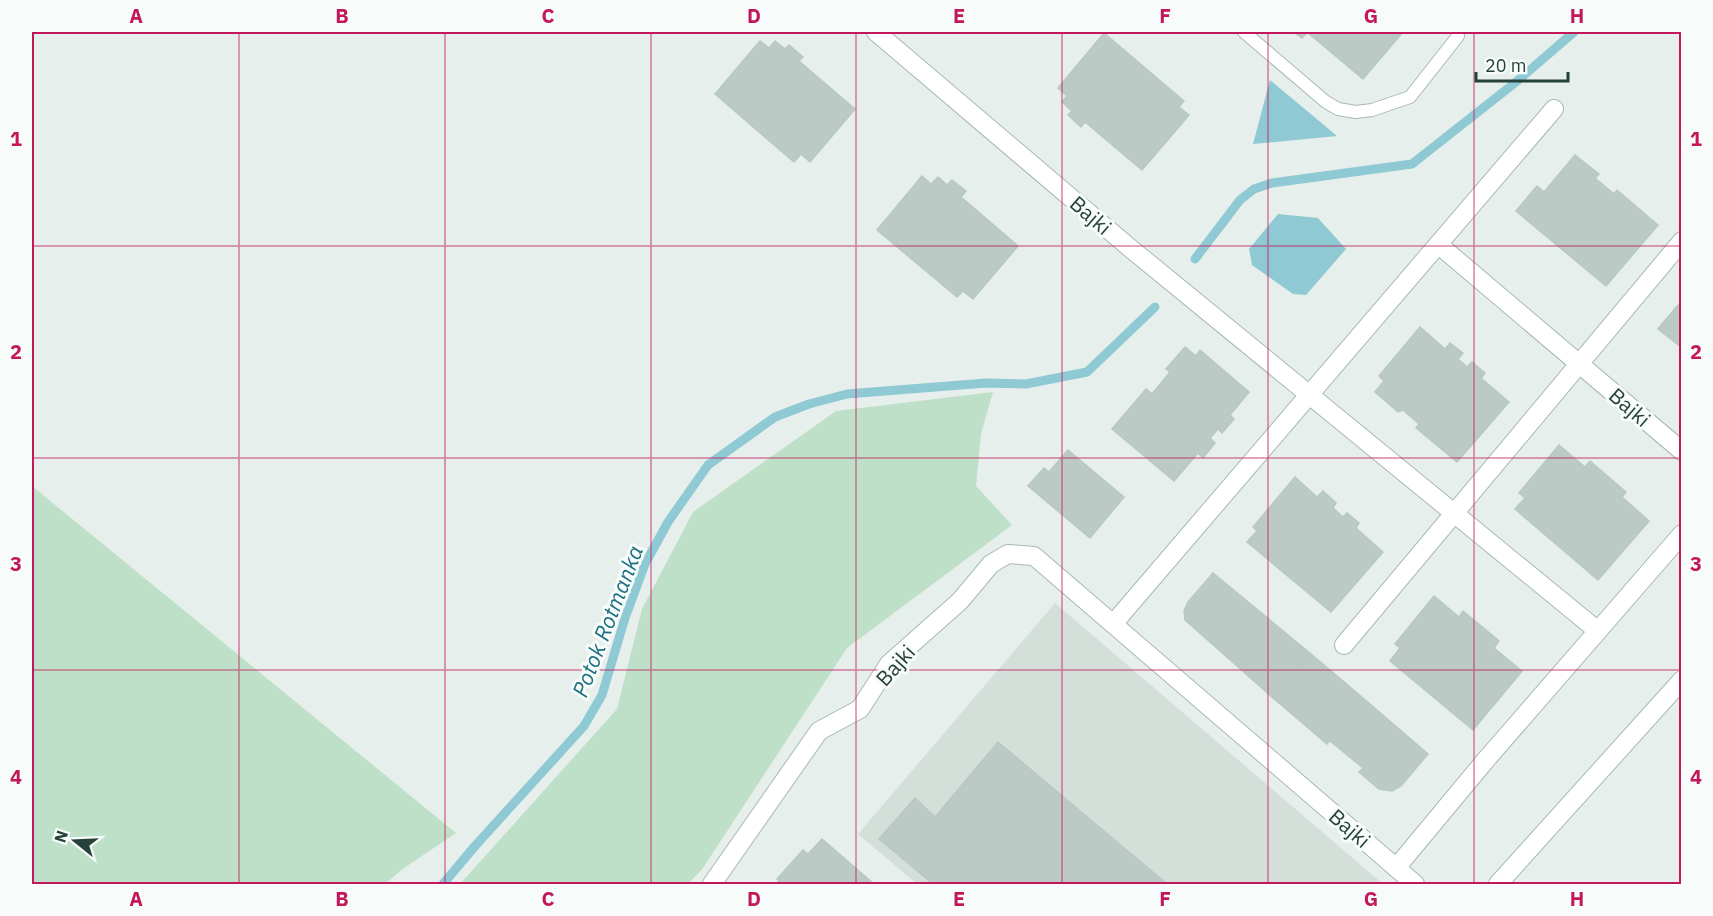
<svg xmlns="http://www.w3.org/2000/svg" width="1713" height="916" font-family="'IBM Plex Sans',sans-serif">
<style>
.built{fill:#d4dfda}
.green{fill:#bfe0c8}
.water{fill:#8ec9d4}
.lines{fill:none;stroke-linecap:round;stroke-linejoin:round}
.stream{stroke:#8ec9d4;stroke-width:9}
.building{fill:#bbcac4;stroke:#b8c9c2;stroke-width:1.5}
.service-casing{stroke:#a8b8b2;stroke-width:14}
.minor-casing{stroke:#a8b8b2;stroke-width:20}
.secondary-casing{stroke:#a4bbb3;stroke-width:20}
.service{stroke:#fff;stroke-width:12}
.minor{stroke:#fff;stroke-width:18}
.secondary{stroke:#fff;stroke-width:18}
.grid{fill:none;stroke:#c2185b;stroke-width:1.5;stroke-opacity:0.55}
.labels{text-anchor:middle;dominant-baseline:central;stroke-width:6;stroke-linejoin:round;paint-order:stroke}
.street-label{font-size:21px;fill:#24423a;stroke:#f7fbf9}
.water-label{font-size:22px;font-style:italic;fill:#1c6f80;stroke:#f7fbf9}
.neatline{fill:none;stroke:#c2185b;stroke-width:2}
.grid-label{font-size:20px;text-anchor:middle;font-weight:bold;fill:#c2185b}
</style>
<rect width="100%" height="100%" fill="#e6efeb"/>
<path class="built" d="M1055 603 1383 884H917L858 834Z"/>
<g class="green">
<path d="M993 392 981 434 976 486 1012 525 847 648 703 868 688 884H460L617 709 642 609 693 512 836 411Z"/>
<path d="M32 486 456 833 404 868 385 884H32Z"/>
</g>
<g class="water">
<path d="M1270 80 1337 136 1253 144Z"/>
<path d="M1278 214 1318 218 1346 249 1306 295 1293 294 1252 265 1249 249Z"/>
</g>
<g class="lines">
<g class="stream">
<path d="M1195 259 1240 200 1254 189 1272 183 1412 164 1516 82 1574 32"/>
<path d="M443 884 475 846 584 726 602 695 625 618 645 564 668 522 708 465 775 417 809 404 847 394 986 383 1026 384 1087 372 1155 307"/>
</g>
</g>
<g class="building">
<path d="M1294 32H1403L1363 79 1307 32 1302 38Z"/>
<path d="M1104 33 1184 101 1179 107 1189 115 1142 170 1085 122 1081 127 1068 115 1072 111 1062 102 1067 96 1058 88Z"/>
<path d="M760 41 769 48 775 41 785 49 789 45 803 57 799 61 855 109 810 162 801 154 794 162 715 94Z"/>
<path d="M1575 155 1599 174 1595 178 1614 194 1617 190 1658 225 1606 286 1516 211 1537 186 1544 192Z"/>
<path d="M922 176 931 184 938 177 947 185 952 180 966 191 961 197 1018 246 973 299 963 291 957 297 877 230Z"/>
<path d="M1678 305 1682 308V348L1658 329Z"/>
<path d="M1420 327 1445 349 1450 343 1463 353 1458 359 1467 367 1472 362 1485 373 1481 378 1509 402 1457 462 1416 428 1419 424 1403 410 1398 412 1375 392 1384 381 1379 376Z"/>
<path d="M1185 347 1196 356 1200 350 1249 392 1230 415 1234 419 1222 433 1218 429 1210 438 1215 443 1203 458 1198 453 1174 481 1112 429 1146 389 1152 394 1170 372 1166 369Z"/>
<path d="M1559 445 1585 467 1590 461 1626 492 1622 497 1649 521 1598 580 1515 509 1525 498 1519 493Z"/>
<path d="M1068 450 1124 497 1090 538 1028 486 1044 468 1049 472Z"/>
<path d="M1295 477 1317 497 1323 491 1336 503 1333 508 1343 517 1347 513 1359 523 1356 528 1383 552 1331 612 1247 542 1257 531 1253 527Z"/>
<path d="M1213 573 1311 654 1273 698 1185 620 1184 611 1188 602Z"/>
<path d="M1434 596 1459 617 1463 611 1499 641 1494 648 1522 671 1473 730 1390 661 1400 648 1395 644Z"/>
<path d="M1311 654 1363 698 1327 744 1273 698Z"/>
<path d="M1363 698 1428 754 1401 786 1392 791 1379 789 1359 772 1363 768 1329 740Z"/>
<path d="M998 742 1167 884H933L879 839 915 798 935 817Z"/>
<path d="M822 839 874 884H776L779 881 777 879 803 850 808 854Z"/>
</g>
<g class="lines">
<defs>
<path id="service" d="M1244 32 1326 102 1338 109 1356 112 1372 110 1410 97 1458 36"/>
<g id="minor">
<path d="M876 32 1130 248 1598 631"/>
<path d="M1439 245 1682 451"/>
<path d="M1113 624 1554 109"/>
<path d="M1344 645 1682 241"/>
<path d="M1396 868 1484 762 1682 534"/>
<path d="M712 884 819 731 860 709 889 664 960 601 991 564 1008 554 1034 556 1415 884"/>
</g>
<path id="secondary" d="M1498 884 1682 680"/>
</defs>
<use href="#service" class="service-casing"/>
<use href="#minor" class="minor-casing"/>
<use href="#secondary" class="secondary-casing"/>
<use href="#service" class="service"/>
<use href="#minor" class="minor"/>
<use href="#secondary" class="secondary"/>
</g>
<path class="grid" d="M239 32V884M445 32V884M651 32V884M856 32V884M1062 32V884M1268 32V884M1474 32V884M32 246H1682M32 458H1682M32 670H1682"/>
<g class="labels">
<g class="street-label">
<text transform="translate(1091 215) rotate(41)">Bajki</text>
<text transform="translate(1630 407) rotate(41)">Bajki</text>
<text transform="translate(895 665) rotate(-48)">Bajki</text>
<text transform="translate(1350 828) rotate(41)">Bajki</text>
</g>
<g class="water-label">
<text transform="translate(607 621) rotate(-69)">Potok Rotmanka</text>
</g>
</g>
<rect width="1713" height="916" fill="none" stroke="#f7fbf9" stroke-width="66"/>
<g transform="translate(75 841) rotate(288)" stroke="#f7fbf9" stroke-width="4.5" paint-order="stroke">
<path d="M0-4.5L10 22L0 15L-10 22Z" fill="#24423a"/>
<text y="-9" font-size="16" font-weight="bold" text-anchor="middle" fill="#24423a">N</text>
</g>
<path d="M1476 72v9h92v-9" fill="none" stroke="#24423a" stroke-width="3"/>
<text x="1485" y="72" font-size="18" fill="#24423a" stroke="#f7fbf9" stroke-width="4.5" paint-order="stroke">20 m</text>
<rect x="33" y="33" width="1647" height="850" class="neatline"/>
<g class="grid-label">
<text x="136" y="23">A</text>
<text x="342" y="23">B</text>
<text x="548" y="23">C</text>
<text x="754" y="23">D</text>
<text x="959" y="23">E</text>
<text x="1165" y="23">F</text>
<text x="1371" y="23">G</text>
<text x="1577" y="23">H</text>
<text x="16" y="146">1</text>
<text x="1696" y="146">1</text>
<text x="16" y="359">2</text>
<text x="1696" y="359">2</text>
<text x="16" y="571">3</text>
<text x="1696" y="571">3</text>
<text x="16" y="784">4</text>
<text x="1696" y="784">4</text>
<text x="136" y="906">A</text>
<text x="342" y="906">B</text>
<text x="548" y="906">C</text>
<text x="754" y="906">D</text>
<text x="959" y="906">E</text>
<text x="1165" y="906">F</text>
<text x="1371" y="906">G</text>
<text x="1577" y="906">H</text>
</g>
</svg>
